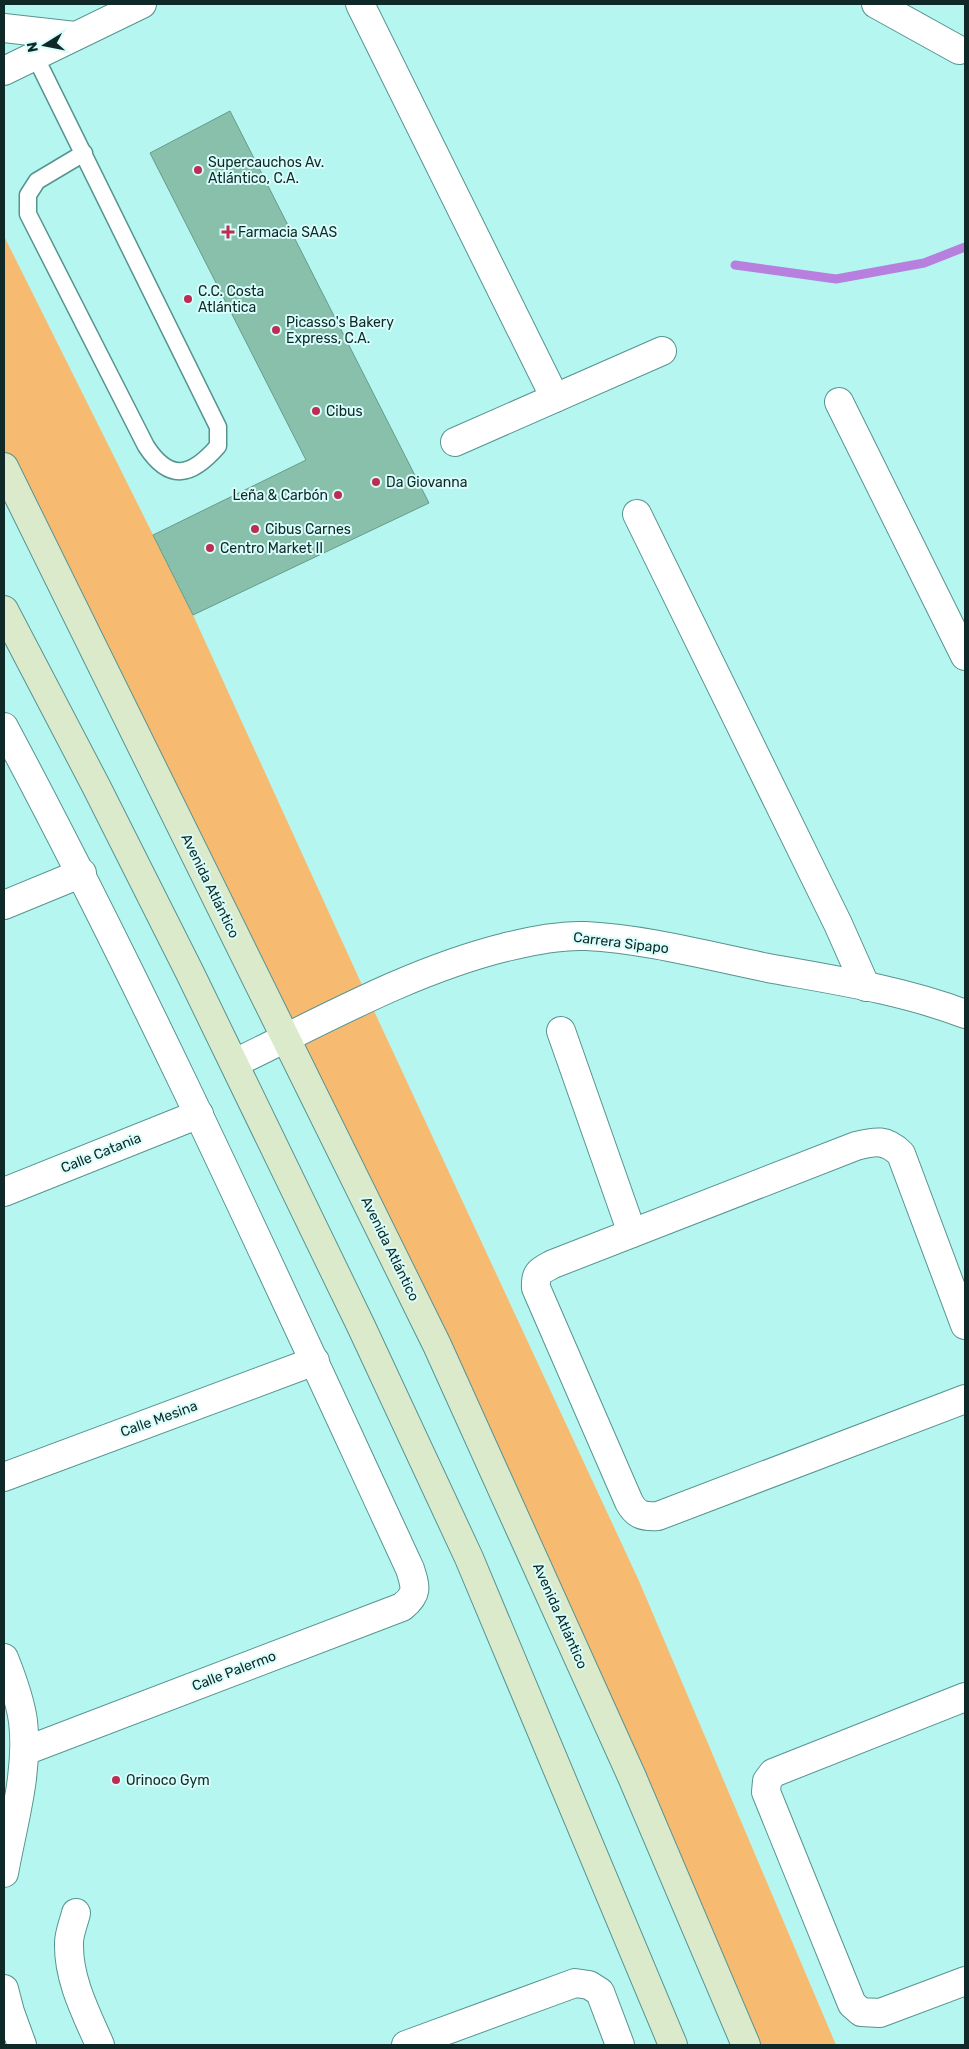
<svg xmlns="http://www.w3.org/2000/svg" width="969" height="2049" font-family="Rubik,sans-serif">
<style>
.green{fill:#f7ba71}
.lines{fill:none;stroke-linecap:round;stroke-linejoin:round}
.stream{stroke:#b77fde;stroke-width:9}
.building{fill:#88c0ac;stroke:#669c89}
.lane-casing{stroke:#569490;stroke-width:19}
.street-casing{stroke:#569490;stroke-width:30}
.secondary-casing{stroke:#569490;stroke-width:30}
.lane{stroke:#fff;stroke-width:16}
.street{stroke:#fff;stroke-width:28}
.secondary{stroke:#dceacc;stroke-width:28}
.poi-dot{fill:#bc2c53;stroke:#d8fdfa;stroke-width:2}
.labels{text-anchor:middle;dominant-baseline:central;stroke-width:4;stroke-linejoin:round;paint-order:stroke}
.poi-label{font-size:14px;fill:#0e2927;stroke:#d8fdfa;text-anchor:start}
.street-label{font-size:14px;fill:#0e2927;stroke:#d8fdfa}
</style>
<rect width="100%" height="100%" fill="#b5f6f1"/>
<path class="green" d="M4 236 193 615 368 998 639 1581 836 2045H746L632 1777 4 467Z"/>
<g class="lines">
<path class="stream" d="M735 265 836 279 924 263 965 247"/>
</g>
<path class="building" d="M230 111 429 503 193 615 153 535 306 460 150 153Z"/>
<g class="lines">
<defs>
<path id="lane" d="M35 56 218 427V446C192 476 170 483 146 446L28 214V195L37 181 84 153"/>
<g id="street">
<path d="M360 4 555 398"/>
<path d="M876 4 959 50"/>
<path d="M4 28 75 36"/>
<path d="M4 71 142 4"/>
<path d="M839 402 965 656"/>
<path d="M455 442 662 351"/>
<path d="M637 514 838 924 866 987"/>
<path d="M4 727C151 1002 279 1286 410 1569 416 1588 418 1594 402 1607L25 1751"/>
<path d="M4 905 82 873"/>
<path d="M561 1031 632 1233"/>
<path d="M235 1063C324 1020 410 971 506 947 533 941 559 935 586 936 646 939 709 956 768 968 834 980 902 990 965 1014"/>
<path d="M4 1192 199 1114"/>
<path d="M965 1325 901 1154C886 1139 876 1141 856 1146L553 1264C540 1271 535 1272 536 1288L629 1502C636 1515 643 1517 658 1516L965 1399"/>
<path d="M4 1477 315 1361"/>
<path d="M4 1658C12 1678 20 1699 23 1721 29 1772 13 1823 4 1873"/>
<path d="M965 1697 773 1773 767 1781 766 1792 852 2004 861 2012 880 2013 965 1981"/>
<path d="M76 1913C74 1922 69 1933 69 1943 68 1979 86 2013 100 2045"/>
<path d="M4 1989 10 2012 22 2045"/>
<path d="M406 2045 575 1983 589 1985 600 1992 620 2045"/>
</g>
<g id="secondary">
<path d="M4 467 437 1345 632 1777 746 2045"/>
<path d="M4 610 96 786 190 973 361 1326 469 1558 673 2045"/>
</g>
</defs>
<use href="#lane" class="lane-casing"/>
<use href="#street" class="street-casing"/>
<use href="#secondary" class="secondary-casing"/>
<use href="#lane" class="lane"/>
<use href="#street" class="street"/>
<use href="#secondary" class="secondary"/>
</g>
<g class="poi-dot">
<circle cx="198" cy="170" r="5"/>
<path d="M225.5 224.5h5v5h5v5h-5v5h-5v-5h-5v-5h5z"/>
<circle cx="188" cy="299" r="5"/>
<circle cx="276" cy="330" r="5"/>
<circle cx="316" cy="411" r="5"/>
<circle cx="376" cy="482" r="5"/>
<circle cx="338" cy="495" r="5"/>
<circle cx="255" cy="529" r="5"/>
<circle cx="210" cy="548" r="5"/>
<circle cx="116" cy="1780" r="5"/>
</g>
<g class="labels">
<g class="poi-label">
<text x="208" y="162">Supercauchos Av.<tspan x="208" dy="16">Atlántico, C.A.</tspan></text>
<text x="238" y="232">Farmacia SAAS</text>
<text x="198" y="291">C.C. Costa<tspan x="198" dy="16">Atlántica</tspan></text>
<text x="286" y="322">Picasso's Bakery<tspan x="286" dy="16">Express, C.A.</tspan></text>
<text x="326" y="411">Cibus</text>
<text x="386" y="482">Da Giovanna</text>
<text x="328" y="495" text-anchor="end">Leña &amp; Carbón</text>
<text x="265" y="529">Cibus Carnes</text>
<text x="220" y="548">Centro Market II</text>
<text x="126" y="1780">Orinoco Gym</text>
</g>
<g class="street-label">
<text transform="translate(210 886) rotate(64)">Avenida Atlántico</text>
<text transform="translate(621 943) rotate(7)">Carrera Sipapo</text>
<text transform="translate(101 1153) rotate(-22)">Calle Catania</text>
<text transform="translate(390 1249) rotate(64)">Avenida Atlántico</text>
<text transform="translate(159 1419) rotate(-20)">Calle Mesina</text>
<text transform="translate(560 1616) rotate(66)">Avenida Atlántico</text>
<text transform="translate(234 1671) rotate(-21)">Calle Palermo</text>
</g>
</g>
<rect width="969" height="2049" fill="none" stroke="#0e2927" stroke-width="10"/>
<g transform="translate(45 45) rotate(260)" stroke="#d8fdfa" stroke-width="4" paint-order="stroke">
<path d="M0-4L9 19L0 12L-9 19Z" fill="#0e2927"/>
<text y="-8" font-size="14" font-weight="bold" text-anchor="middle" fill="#0e2927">N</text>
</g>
</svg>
